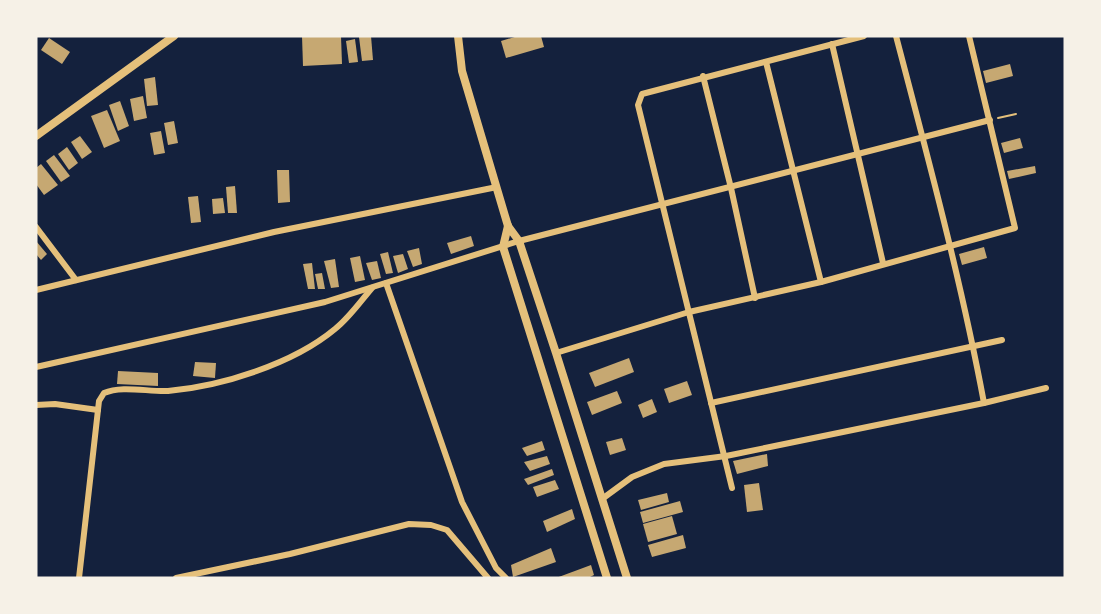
<svg xmlns="http://www.w3.org/2000/svg" width="1101" height="614" font-family="Georgia,serif">
<style>
.building{fill:#c6a872}
.lines{fill:none;stroke-linecap:round;stroke-linejoin:round}
.path{stroke:#e5c07b;stroke-width:2}
.minor{stroke:#e5c07b;stroke-width:6}
.tertiary{stroke:#e5c07b;stroke-width:8}
</style>
<rect width="100%" height="100%" fill="#14213d"/>
<g class="building">
<path d="M302 36H341L342 64 303 66Z"/>
<path d="M371 36 373 60 362 61 359 37Z"/>
<path d="M518 36H541L544 47 506 58 501 41Z"/>
<path d="M49 38 70 52 62 64 41 50Z"/>
<path d="M355 39 358 62 349 63 346 41Z"/>
<path d="M1010 64 1013 76 986 83 983 71Z"/>
<path d="M155 77 158 105 147 106 144 79Z"/>
<path d="M143 96 147 118 134 121 130 99Z"/>
<path d="M120 101 129 126 118 131 109 105Z"/>
<path d="M107 110 120 141 104 148 91 116Z"/>
<path d="M174 121 178 143 168 145 164 123Z"/>
<path d="M161 131 165 153 154 155 150 133Z"/>
<path d="M80 136 92 152 82 159 71 142Z"/>
<path d="M1020 138 1023 148 1004 153 1001 143Z"/>
<path d="M67 147 78 163 69 170 58 154Z"/>
<path d="M54 155 70 176 61 182 46 161Z"/>
<path d="M41 164 58 185 44 195 36 184V168Z"/>
<path d="M1035 166 1036 173 1009 179 1007 171Z"/>
<path d="M277 170H289L290 202 278 203Z"/>
<path d="M235 186 237 213H228L226 187Z"/>
<path d="M198 196 201 222 191 223 188 197Z"/>
<path d="M223 198 225 213 213 214 212 199Z"/>
<path d="M471 236 474 246 451 254 447 243Z"/>
<path d="M36 241 47 254 41 260 36 254Z"/>
<path d="M984 247 987 258 962 265 959 254Z"/>
<path d="M419 248 422 264 413 267 407 251Z"/>
<path d="M388 252 393 273 386 274 380 254Z"/>
<path d="M403 254 408 269 398 273 393 256Z"/>
<path d="M360 256 365 280 355 282 350 258Z"/>
<path d="M335 259 339 287 331 288 324 261Z"/>
<path d="M377 261 381 278 372 280 366 263Z"/>
<path d="M312 263 315 289H308L303 264Z"/>
<path d="M322 273 325 289H318L315 274Z"/>
<path d="M629 358 634 372 595 387 589 373Z"/>
<path d="M195 362 216 363 215 378 193 376Z"/>
<path d="M118 371 158 373V386L117 384Z"/>
<path d="M687 381 692 395 669 403 664 389Z"/>
<path d="M617 391 622 403 592 415 587 402Z"/>
<path d="M652 399 657 412 643 418 638 405Z"/>
<path d="M622 438 626 450 610 455 606 442Z"/>
<path d="M542 441 545 450 527 456 522 448Z"/>
<path d="M767 454 768 466 737 474 733 461Z"/>
<path d="M547 456 550 464 530 471 524 462Z"/>
<path d="M552 469 554 475 528 485 524 479Z"/>
<path d="M555 480 559 489 537 497 533 487Z"/>
<path d="M759 483 763 510 747 512 744 485Z"/>
<path d="M667 493 669 502 641 510 638 500Z"/>
<path d="M680 501 683 512 643 523 640 512Z"/>
<path d="M572 509 575 519 547 532 543 521Z"/>
<path d="M672 516 677 534 648 542 643 524Z"/>
<path d="M683 535 686 548 652 557 648 545Z"/>
<path d="M551 548 556 562 513 577 511 565Z"/>
<path d="M591 565 594 575 588 578H556Z"/>
</g>
<g class="lines">
<path class="path" d="M998 118 1016 114"/>
<g class="minor">
<path d="M896 36C928 158 961 280 984 403"/>
<path d="M832 44 883 263"/>
<path d="M766 62 821 282"/>
<path d="M703 76 731 188 755 298"/>
<path d="M36 227 76 280"/>
<path d="M386 283 462 502 496 568 506 578"/>
<path d="M36 290 274 232 497 187"/>
<path d="M556 353 689 312 821 282 1015 228 969 36"/>
<path d="M36 367 325 302 519 241 990 120"/>
<path d="M711 403 1002 340"/>
<path d="M36 405 55 404 98 410"/>
<path d="M732 488 638 105 642 94 864 36"/>
<path d="M602 499 632 477 664 464 726 456 984 403 1046 388"/>
<path d="M79 578 99 401 104 393C122 385 148 392 168 391 222 386 293 364 335 329 349 318 360 302 372 288"/>
<path d="M176 578 290 554 409 524 431 525 447 530 488 578"/>
</g>
<g class="tertiary">
<path d="M458 36 462 71 508 226 519 241 556 353 627 578"/>
<path d="M36 136 174 36"/>
<path d="M508 226 503 247 607 578"/>
</g>
</g>
<rect width="1101" height="614" fill="none" stroke="#f6f1e7" stroke-width="75"/>
</svg>
